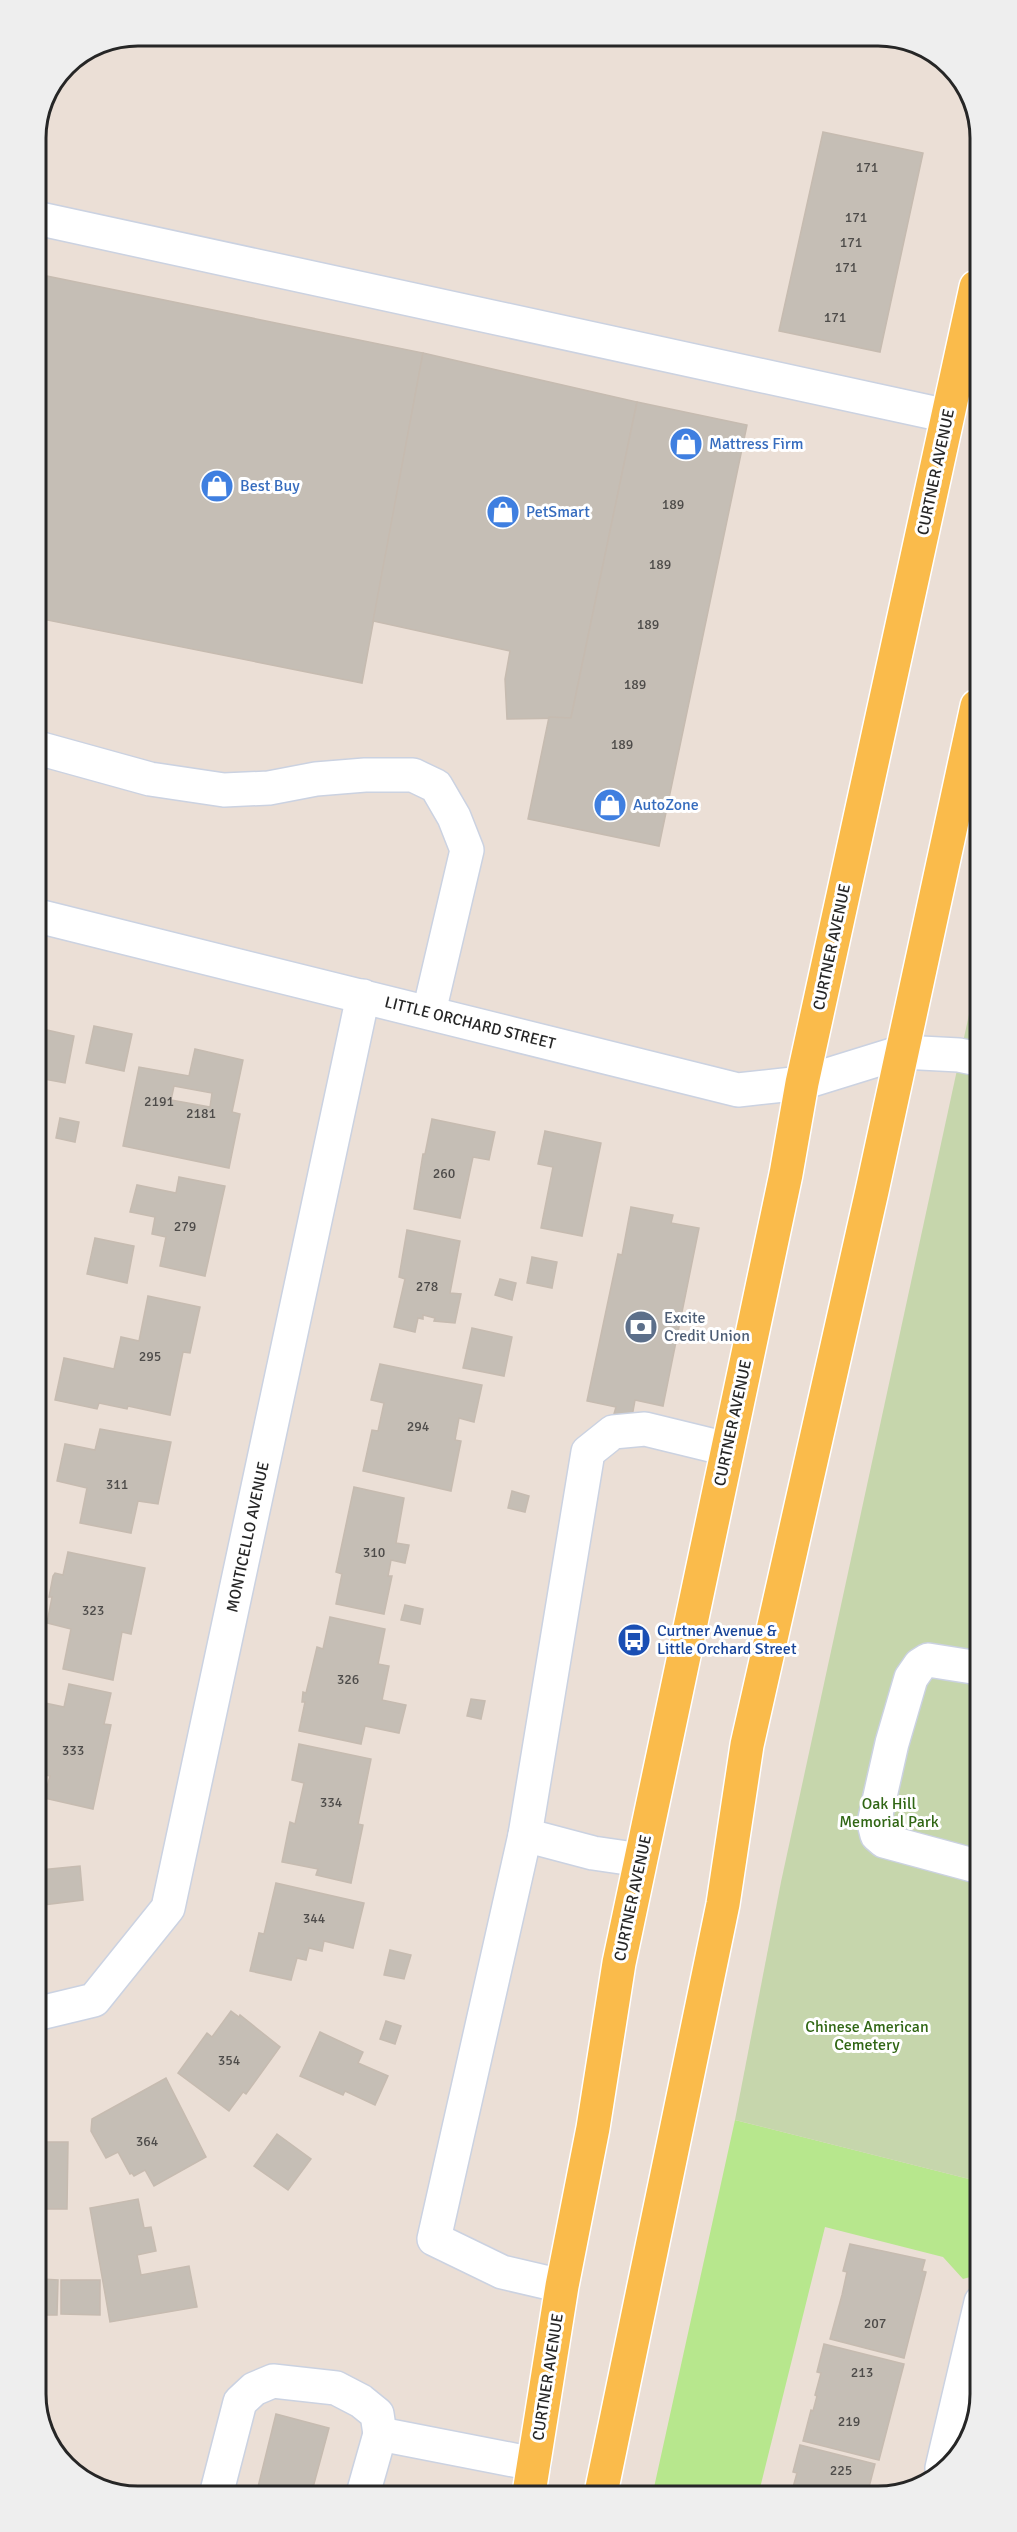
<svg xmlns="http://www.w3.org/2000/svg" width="1017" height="2532" font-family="Signika,sans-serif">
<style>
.green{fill:#b7e78d}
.cemetery{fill:#c6d6ac}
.building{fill:#c5beb5;stroke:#c6bbb0;stroke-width:1.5;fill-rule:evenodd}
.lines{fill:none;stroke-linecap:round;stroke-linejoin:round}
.minor-casing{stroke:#cbd2e1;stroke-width:36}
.major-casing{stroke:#fff;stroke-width:36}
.minor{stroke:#fff;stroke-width:33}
.major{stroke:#fabb4b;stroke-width:33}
.labels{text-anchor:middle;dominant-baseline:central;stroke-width:6;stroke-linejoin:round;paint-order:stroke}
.number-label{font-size:14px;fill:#4e4c4a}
.shop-label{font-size:16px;fill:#366cbe;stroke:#fff;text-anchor:start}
.street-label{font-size:16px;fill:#262626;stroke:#fff}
.service-label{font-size:16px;fill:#4e5e75;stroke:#fff;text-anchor:start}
.transit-label{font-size:16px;fill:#164399;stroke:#fff;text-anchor:start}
.park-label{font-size:16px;fill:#306614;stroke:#fff}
.rim{fill:none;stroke:#262626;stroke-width:3}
</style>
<rect width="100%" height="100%" fill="#ebdfd6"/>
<path class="green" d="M735 2120 981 2182V2274L963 2279 943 2257 825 2227 759 2492H653Z"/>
<path class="cemetery" d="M978 973 981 2182 735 2120 781 1882Z"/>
<g class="building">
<path d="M823 132 923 153 880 352 779 331Z"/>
<path d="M37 274 423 353 362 683 37 618Z"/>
<path d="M423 353 637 402 571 718 507 719 505 679 510 651 373 621Z"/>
<path d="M637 402 747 425 659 846 528 819 549 717 571 718Z"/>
<path d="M94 1026 132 1034 124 1071 86 1063Z"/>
<path d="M38 1028 74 1036 65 1083 38 1078Z"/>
<path d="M195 1049 243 1060 232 1112 240 1114 229 1168 123 1146 139 1067 189 1076ZM174 1086 212 1093 210 1107 171 1100Z"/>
<path d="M60 1118 79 1122 75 1142 56 1138Z"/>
<path d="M432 1119 495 1132 489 1160 473 1157 460 1218 414 1209 423 1154H425Z"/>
<path d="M545 1131 601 1143 582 1236 541 1228 553 1167 538 1164Z"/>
<path d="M179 1177 225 1186 205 1276 160 1266 166 1237 152 1234 155 1217 130 1212 137 1185 176 1193Z"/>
<path d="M631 1207 673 1215 671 1223 699 1228 663 1406 635 1400 632 1417 614 1414 616 1407 587 1401 618 1254 622 1255Z"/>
<path d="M407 1230 460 1241 450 1293 461 1294 455 1323 434 1321 435 1318 423 1315V1319L418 1318 415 1332 394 1327 405 1279 399 1277Z"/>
<path d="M95 1238 134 1246 127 1283 87 1274Z"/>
<path d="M532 1257 557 1262 552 1288 527 1283Z"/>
<path d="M500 1279 516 1283 512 1300 495 1295Z"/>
<path d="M148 1296 200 1307 190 1353 183 1352 170 1415 128 1406 127 1409 99 1403 97 1409 55 1400 64 1358 114 1369 121 1337 139 1341Z"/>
<path d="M472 1328 512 1337 504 1376 463 1368Z"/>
<path d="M380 1364 482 1385 474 1422 459 1418 455 1440 461 1441 451 1491 363 1471 372 1430 378 1431 384 1403 371 1400Z"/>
<path d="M100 1429 171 1442 158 1504 138 1501 131 1533 80 1523 87 1488 57 1481 65 1444 95 1450Z"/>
<path d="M354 1487 404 1498 396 1543 409 1545 405 1563 391 1560 388 1576H392L384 1614 336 1604 342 1574 336 1572Z"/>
<path d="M512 1491 529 1496 525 1512 508 1508Z"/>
<path d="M68 1552 145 1568 131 1634 122 1632 113 1680 63 1669 71 1629 47 1623 52 1597H49L53 1576 55 1573 63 1575Z"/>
<path d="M405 1605 423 1609 420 1624 401 1620Z"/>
<path d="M330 1617 385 1629 378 1664 389 1666 382 1700 406 1705 399 1733 365 1726 361 1744 299 1731 305 1702H302L303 1692 306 1693 317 1647 323 1649Z"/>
<path d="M69 1684 111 1693 104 1724 111 1725 93 1809 44 1798 50 1776 40 1774V1702L64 1707Z"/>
<path d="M471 1699 485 1701 481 1719 467 1716Z"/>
<path d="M299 1744 371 1759 358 1824 363 1825 351 1883 316 1875 318 1869 282 1862 290 1822 295 1824 304 1783 292 1780Z"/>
<path d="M80 1866 83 1900 43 1905 45 1919 40 1920V1870Z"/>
<path d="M276 1883 364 1903 353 1948 324 1941 322 1951 309 1948 306 1960 297 1958 291 1980 250 1971 259 1933 264 1934Z"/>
<path d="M390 1950 411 1955 404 1979 384 1975Z"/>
<path d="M231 2011 239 2017 240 2015 280 2047 246 2094 243 2092 229 2111 178 2073 207 2033 212 2037Z"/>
<path d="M386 2021 401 2026 395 2044 380 2039Z"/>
<path d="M320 2032 363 2052 358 2063 388 2076 375 2105 345 2091 343 2095 300 2076Z"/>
<path d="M166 2078 206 2157 154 2186 145 2170 134 2176 132 2173 130 2174 118 2152 106 2158 91 2131 92 2119Z"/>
<path d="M277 2134 311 2159 288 2190 254 2166Z"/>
<path d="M41 2142H68L67 2209H41Z"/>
<path d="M138 2199 144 2228 151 2227 156 2251 137 2255 141 2275 189 2266 197 2307 110 2322 90 2208Z"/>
<path d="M850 2244 925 2260 922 2271 926 2272 904 2358 830 2339 842 2295 847 2272 843 2271Z"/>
<path d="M41 2279 58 2280 57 2315H41Z"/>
<path d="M61 2280H100V2315L61 2314Z"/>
<path d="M824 2344 904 2364 879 2460 803 2441 811 2410 813 2411 817 2396 815 2395 821 2373 817 2372Z"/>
<path d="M276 2414 329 2428 311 2495H256Z"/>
<path d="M800 2445 875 2464 868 2491H792L797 2473 793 2472Z"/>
</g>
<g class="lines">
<defs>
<g id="minor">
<path d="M36 218 948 416"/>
<path d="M38 748 150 779 224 790 269 788 316 779 365 775H413L436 786 454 817 467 850 429 1012"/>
<path d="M38 916 738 1090 802 1083 902 1052 959 1055 978 1059"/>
<path d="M979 1668 928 1660 920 1665 911 1678 892 1743 874 1823 877 1835 884 1841 980 1867"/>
<path d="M525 1835 593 1853 641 1860"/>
<path d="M40 2013 94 2000 168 1908 363 996"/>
<path d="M562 2286 502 2272 434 2239 525 1835 588 1452 613 1432 645 1429 727 1449"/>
<path d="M942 2468 981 2302"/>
<path d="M363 2494 380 2434"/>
<path d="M216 2495 240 2402 254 2389 273 2381 336 2388 361 2401 377 2414 380 2434 534 2464"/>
</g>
<g id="major">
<path d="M529 2493 562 2286 593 2128 619 1963 786 1174 802 1083 976 287"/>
<path d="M601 2493 723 1904 747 1745 872 1191 977 706"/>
</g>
</defs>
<use href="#minor" class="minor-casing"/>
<use href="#major" class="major-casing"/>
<use href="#minor" class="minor"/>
<use href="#major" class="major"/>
</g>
<defs>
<symbol id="shop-disc" viewBox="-11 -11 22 22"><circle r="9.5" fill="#3f7fe0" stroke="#fff"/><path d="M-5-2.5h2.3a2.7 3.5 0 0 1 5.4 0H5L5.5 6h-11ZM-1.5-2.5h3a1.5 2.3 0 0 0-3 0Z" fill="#fff"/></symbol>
<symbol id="bank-disc" viewBox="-11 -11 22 22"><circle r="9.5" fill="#5c6f8a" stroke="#fff"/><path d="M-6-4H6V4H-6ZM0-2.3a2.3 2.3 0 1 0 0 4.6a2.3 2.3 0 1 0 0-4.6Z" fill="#fff"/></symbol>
<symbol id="bus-disc" viewBox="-11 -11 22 22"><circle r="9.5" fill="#1a4fb4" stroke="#fff"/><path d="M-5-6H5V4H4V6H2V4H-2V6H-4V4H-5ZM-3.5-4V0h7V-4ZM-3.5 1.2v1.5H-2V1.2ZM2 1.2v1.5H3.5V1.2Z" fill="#fff"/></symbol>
</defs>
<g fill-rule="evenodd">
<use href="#shop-disc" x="667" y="425" width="38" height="38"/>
<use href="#shop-disc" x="198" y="467" width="38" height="38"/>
<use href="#shop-disc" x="484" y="493" width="38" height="38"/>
<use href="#shop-disc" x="591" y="786" width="38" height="38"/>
<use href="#bank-disc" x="622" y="1308" width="38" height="38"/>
<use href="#bus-disc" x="615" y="1621" width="38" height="38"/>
</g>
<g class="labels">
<g class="number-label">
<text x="867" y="167">171</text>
<text x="856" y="217">171</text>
<text x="851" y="242">171</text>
<text x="846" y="267">171</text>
<text x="835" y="317">171</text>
<text x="673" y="504">189</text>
<text x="660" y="564">189</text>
<text x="648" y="624">189</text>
<text x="635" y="684">189</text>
<text x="622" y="744">189</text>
<text x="159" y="1101">2191</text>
<text x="201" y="1113">2181</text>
<text x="444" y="1173">260</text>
<text x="185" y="1226">279</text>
<text x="427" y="1286">278</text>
<text x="150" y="1356">295</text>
<text x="418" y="1426">294</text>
<text x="117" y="1484">311</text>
<text x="374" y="1552">310</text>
<text x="93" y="1610">323</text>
<text x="348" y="1679">326</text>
<text x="73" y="1750">333</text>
<text x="331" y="1802">334</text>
<text x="314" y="1918">344</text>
<text x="229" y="2060">354</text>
<text x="147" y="2141">364</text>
<text x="875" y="2323">207</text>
<text x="862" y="2372">213</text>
<text x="849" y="2421">219</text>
<text x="841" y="2470">225</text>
</g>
<g class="shop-label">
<text x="709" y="444">Mattress Firm</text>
<text x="240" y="486">Best Buy</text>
<text x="526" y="512">PetSmart</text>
<text x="633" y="805">AutoZone</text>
</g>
<g class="street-label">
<text transform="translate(936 472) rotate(-78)">CURTNER AVENUE</text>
<text transform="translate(832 947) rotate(-78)">CURTNER AVENUE</text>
<text transform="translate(470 1023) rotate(14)">LITTLE ORCHARD STREET</text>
<text transform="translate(733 1423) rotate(-78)">CURTNER AVENUE</text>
<text transform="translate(248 1537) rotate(-78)">MONTICELLO AVENUE</text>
<text transform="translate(633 1898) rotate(-78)">CURTNER AVENUE</text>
<text transform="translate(548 2377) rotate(-81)">CURTNER AVENUE</text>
</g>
<g class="service-label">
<text x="664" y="1318">Excite<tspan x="664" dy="18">Credit Union</tspan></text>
</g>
<g class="transit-label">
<text x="657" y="1631">Curtner Avenue &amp;<tspan x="657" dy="18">Little Orchard Street</tspan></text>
</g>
<g class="park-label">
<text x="889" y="1804">Oak Hill<tspan x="889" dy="18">Memorial Park</tspan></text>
<text x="867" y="2027">Chinese American<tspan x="867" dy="18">Cemetery</tspan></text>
</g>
</g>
<path d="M0 0H1017V2532H0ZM138 46H878A92 92 0 0 1 970 138V2394A92 92 0 0 1 878 2486H138A92 92 0 0 1 46 2394V138A92 92 0 0 1 138 46Z" fill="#eee" fill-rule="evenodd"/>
<path class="rim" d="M138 46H878A92 92 0 0 1 970 138V2394A92 92 0 0 1 878 2486H138A92 92 0 0 1 46 2394V138A92 92 0 0 1 138 46Z"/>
</svg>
